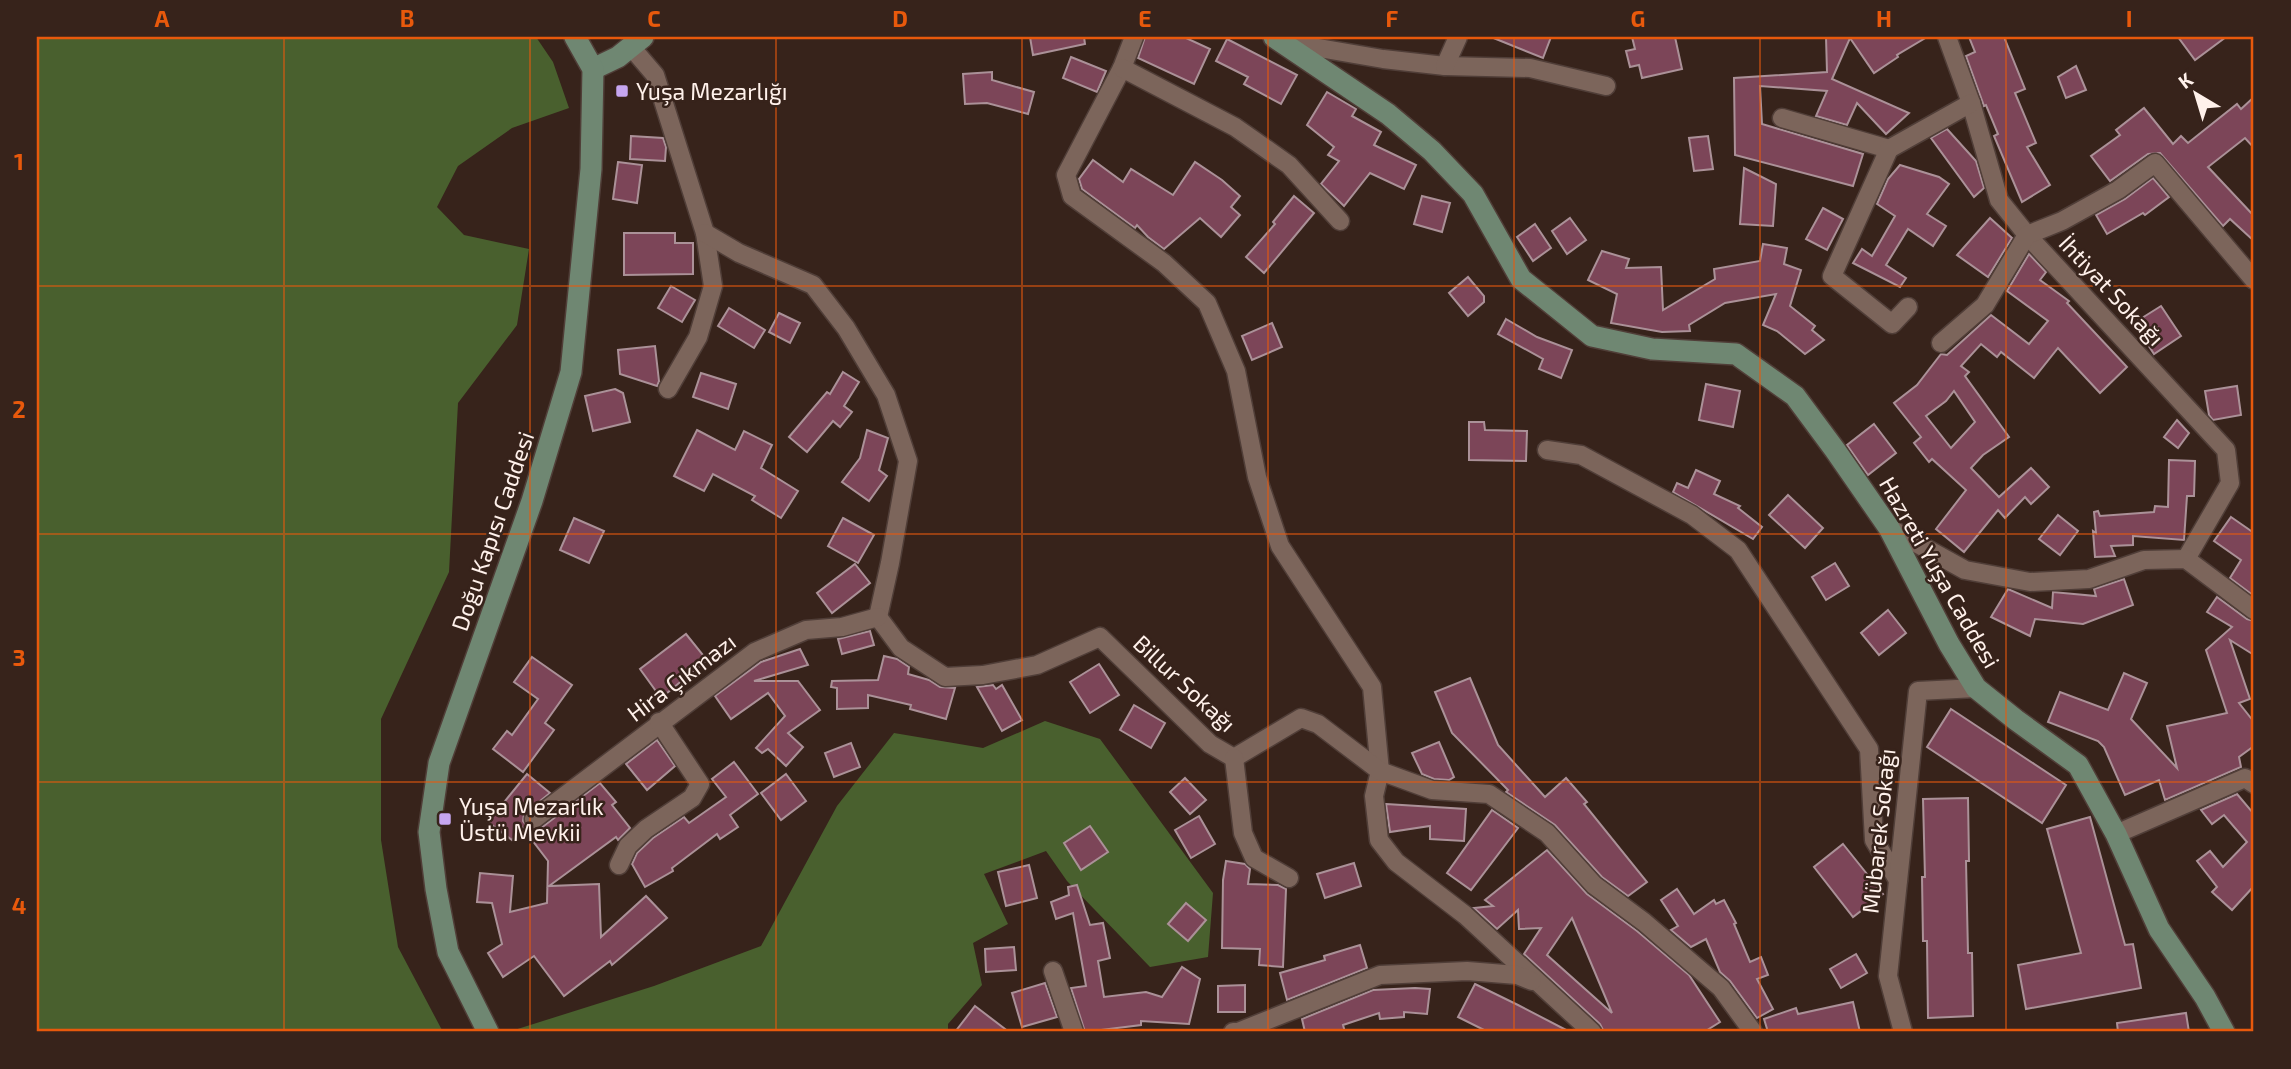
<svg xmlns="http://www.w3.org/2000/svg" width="2291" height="1069" font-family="'Exo 2',sans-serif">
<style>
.forest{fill:#49602e}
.building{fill:#7c4558;stroke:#ab9198;stroke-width:2;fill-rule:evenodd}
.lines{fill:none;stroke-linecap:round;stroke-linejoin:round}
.street-casing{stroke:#503e38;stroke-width:21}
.secondary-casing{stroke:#503e38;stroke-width:24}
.street{stroke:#7c655b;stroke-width:18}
.secondary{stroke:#6f8772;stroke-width:21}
.grid{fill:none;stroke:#e8590c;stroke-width:2;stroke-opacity:0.55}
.poi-dot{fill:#c6a6f0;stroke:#37231b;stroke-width:2.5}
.labels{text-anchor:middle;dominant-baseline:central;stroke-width:5;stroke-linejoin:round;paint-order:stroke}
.poi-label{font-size:23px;fill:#fff1eb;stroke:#37231b;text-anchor:start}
.street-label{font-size:23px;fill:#fff1eb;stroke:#37231b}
.neatline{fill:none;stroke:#e8590c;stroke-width:2.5}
.grid-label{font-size:23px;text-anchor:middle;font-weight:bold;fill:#e8590c}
</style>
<rect width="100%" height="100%" fill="#37231b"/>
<g class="forest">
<path d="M37 37H536L553 62 569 108 512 128 458 166 437 207 464 235 529 249 517 325 458 403 449 572 381 719V840L398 947 443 1032H37Z"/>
<path d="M1045 721 1100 739 1213 893 1208 957 1150 967 1067 881 1046 851 984 874 1008 924 973 943 982 985 948 1024V1032H508L654 986 761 946 837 806 894 733 983 748Z"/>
</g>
<g class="building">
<path d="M1030 37H1084L1085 44 1033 55Z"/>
<path d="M1145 37H1184L1210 49 1194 84 1138 58Z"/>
<path d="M1491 37H1551L1543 58Z"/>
<path d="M1632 37H1675L1682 69 1642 78 1639 65 1630 67 1626 51 1635 49Z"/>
<path d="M1826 37H1927L1897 55 1898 57 1874 73 1850 38 1832 79 1909 113 1886 134 1857 103 1847 125 1816 116 1827 91 1760 86 1762 124 1863 154 1853 186 1735 155 1734 78 1827 72Z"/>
<path d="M1969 37H2004L2025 89 2015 93 2036 143 2027 147 2050 185 2022 202 1994 136 1998 134 1986 105 1984 106 1966 56 1975 52Z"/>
<path d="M2178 37H2226L2195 60Z"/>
<path d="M1227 39 1297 75 1281 104 1244 84 1248 77 1216 61Z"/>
<path d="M1071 57 1106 71 1097 92 1063 78Z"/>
<path d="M2076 66 2086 90 2066 98 2058 77Z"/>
<path d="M992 72V80L1034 92 1028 114 987 103 965 104 963 74Z"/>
<path d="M1327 92 1356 109 1352 116 1381 132 1374 145 1416 165 1404 189 1370 173 1344 206 1321 184 1339 161 1328 155 1334 147 1307 125Z"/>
<path d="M2254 97V148L2245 138 2208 167 2254 216V241L2230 219 2223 226 2160 153 2148 154 2110 181 2091 156 2120 135 2116 130 2144 108 2173 144 2181 136 2188 143 2237 104 2241 109Z"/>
<path d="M1947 129 1976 161 1984 188 1974 197 1931 138Z"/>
<path d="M631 136 663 138 666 147 665 161 630 159Z"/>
<path d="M1708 136 1713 169 1694 171 1689 138Z"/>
<path d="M1093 160 1123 182 1131 169 1173 195 1195 162 1222 180 1240 196 1231 207 1240 215 1221 237 1200 218 1164 249 1148 237 1137 225 1135 228 1082 189 1079 179Z"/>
<path d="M618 162 642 165 637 203 613 199Z"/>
<path d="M1900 165 1939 177 1949 184 1927 214 1946 226 1933 246 1908 229 1886 265 1906 278 1900 287 1853 263 1862 249 1872 256 1895 216 1877 204 1888 179Z"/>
<path d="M1744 168 1776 184 1773 226 1740 224Z"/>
<path d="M2153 178 2169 197 2145 215 2143 213 2107 234 2096 215 2125 199Z"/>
<path d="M1294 196 1314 213 1264 273 1246 257 1275 224 1273 222Z"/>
<path d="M1422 196 1450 203 1442 232 1414 224Z"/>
<path d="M1823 208 1843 219 1827 250 1806 239Z"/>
<path d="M1570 218 1586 240 1567 254 1552 231Z"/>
<path d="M1990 218 2012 238 1988 277 1957 255Z"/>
<path d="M1535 224 1551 248 1533 261 1517 237Z"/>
<path d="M624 233H675V243H693V274L624 275Z"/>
<path d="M1763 244 1787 248 1784 264 1801 270 1790 306 1815 326 1812 330 1824 340 1805 354 1777 331 1763 325 1776 294 1725 303 1689 325 1690 331 1662 332 1611 323 1617 294 1588 280 1602 251 1629 259 1626 268 1661 267 1663 310 1715 279 1714 269 1760 261Z"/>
<path d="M2029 254 2046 272 2040 280 2069 301 2067 303 2127 367 2100 393 2058 348 2034 378 2001 352 1997 357 1981 344 1961 366 1969 372 1965 376 2009 437 1983 455 1971 468 1999 497 2031 468 2049 487 2031 504 2025 497 2005 518 1998 510 1964 552 1936 529 1966 490 1932 459 1929 462 1914 443 1921 437 1894 403 1917 385 1941 354 1947 355 1991 315 2029 344 2048 321 2007 291ZM1954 391 1975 422 1951 448 1926 416 1946 401Z"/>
<path d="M1468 277 1484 296V302L1468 316 1449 293Z"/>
<path d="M671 286 695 300 682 322 658 308Z"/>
<path d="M2161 306 2181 336 2154 354 2134 323Z"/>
<path d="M729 308 765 330 754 348 718 326Z"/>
<path d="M779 313 800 323 790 343 769 332Z"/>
<path d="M1506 319 1537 337 1572 350 1561 378 1539 369 1543 359 1498 334Z"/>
<path d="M1272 323 1282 347 1252 360 1242 336Z"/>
<path d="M655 346 659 381 657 386 620 374 618 350Z"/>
<path d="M843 372 859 382 844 406 852 412 840 427 833 421 807 452 789 437 827 392 830 394Z"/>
<path d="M701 373 736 384 728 409 693 397Z"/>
<path d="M1706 384 1740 391 1733 427 1699 420Z"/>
<path d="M2237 386 2241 415 2213 420 2209 415 2205 391Z"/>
<path d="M615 389 623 393 630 422 593 431 585 396Z"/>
<path d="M2177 420 2189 433 2178 448 2164 437Z"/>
<path d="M1469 422H1484L1485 430 1527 431 1526 461 1469 460Z"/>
<path d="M1874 424 1896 453 1868 475 1847 445Z"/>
<path d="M697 430 735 450 744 431 772 445 761 468 798 491 781 518 752 500 755 496 713 474 704 491 674 476Z"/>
<path d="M867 430 888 438 879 470 887 476 869 501 842 482 860 458Z"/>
<path d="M2169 460 2195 461 2194 496H2187L2184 540 2133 536V545L2111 546 2115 556 2095 557 2093 531 2096 533 2094 512 2098 511 2100 516 2154 512 2155 506 2168 507Z"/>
<path d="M1696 470 1720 481 1714 494 1740 506 1738 508 1762 527 1753 539 1673 492 1677 483 1688 488Z"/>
<path d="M1788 495 1823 528 1805 548 1769 515Z"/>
<path d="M2058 515 2078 531 2060 555 2039 539Z"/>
<path d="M2231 517 2254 533V596L2230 578 2241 560 2214 541Z"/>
<path d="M574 518 604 531 589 563 560 550Z"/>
<path d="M843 518 874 535 858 563 828 546Z"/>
<path d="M1835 563 1849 586 1826 600 1812 577Z"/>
<path d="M855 564 870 583 832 613 817 593Z"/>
<path d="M2124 579 2133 605 2083 624 2035 619 2030 636 1991 617 2008 589 2052 608 2053 592 2096 596 2094 589Z"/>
<path d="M2217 597 2247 619 2254 621V655L2230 640 2250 699 2239 703 2254 722V746L2239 757 2241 767 2165 800 2159 780 2125 795 2104 747 2098 741 2048 722 2060 692 2108 710 2124 673 2147 683 2131 719 2177 768 2167 726 2227 713 2206 650 2232 627 2207 612Z"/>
<path d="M1888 610 1906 633 1879 655 1861 633Z"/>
<path d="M870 631 874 645 842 654 838 639Z"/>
<path d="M686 634 707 660 661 698 640 669Z"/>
<path d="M800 649 808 665 754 681H798L820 710 788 733 803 747 786 766 768 749 762 753 756 748 785 716 768 693 731 719 715 696 761 662Z"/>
<path d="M884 656 897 659 909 667 908 674 929 680 940 687 955 688 946 719 910 709 911 705 868 695V708L837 709V688L831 687 832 681 878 680Z"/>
<path d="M532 657 572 685 545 723 554 730 523 772 493 749 507 731 512 735 538 699 514 682Z"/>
<path d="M1099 664 1119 695 1090 713 1070 682Z"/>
<path d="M1470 678 1498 745 1545 797 1566 778 1587 802 1584 804 1647 882 1628 896 1602 877 1555 825 1506 792 1508 790 1452 733 1435 692Z"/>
<path d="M993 685 996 689 1002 685 1022 720 1002 731 977 687Z"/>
<path d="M1134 705 1165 723 1151 748 1120 730Z"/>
<path d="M1951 709 2066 785 2042 823 1927 747Z"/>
<path d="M657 740 675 766 647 790 626 764Z"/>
<path d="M1439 742 1454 777 1449 780 1434 779 1422 774 1412 753Z"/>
<path d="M851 743 860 767 834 777 825 753Z"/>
<path d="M734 762 758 794 730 815 738 827 720 839 717 834 672 868 673 871 645 887 632 864 637 853 653 838 684 817 689 823 726 797 712 779Z"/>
<path d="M527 774 550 793 524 814 523 821 529 829 541 828 600 783 616 802 612 805 630 828 618 840 616 837 549 886 599 884 601 937 646 896 667 918 612 965 610 961 564 996 534 956 503 977 488 953 502 944 492 903 477 902 480 873 513 876 510 912 547 903 548 861 522 827 512 840 488 822Z"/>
<path d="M786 774 806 801 781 820 761 793Z"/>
<path d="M1185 778 1206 800 1190 814 1170 792Z"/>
<path d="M2237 794 2254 814V886L2232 910 2212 892 2217 887 2197 861 2210 851 2223 867 2247 842 2224 815 2212 824 2201 810Z"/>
<path d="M1968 798 1969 861H1966L1968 953H1972L1973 1016 1928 1018 1927 941H1923L1922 877H1925L1923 799Z"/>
<path d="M1386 804 1466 809 1464 841 1430 839V826L1390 832Z"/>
<path d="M1492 810 1518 828 1471 890 1447 873Z"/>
<path d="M1199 816 1215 844 1191 858 1175 830Z"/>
<path d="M2090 817 2125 945 2133 944 2141 988 2026 1009 2018 965 2081 953 2047 829Z"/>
<path d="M1090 826 1108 852 1081 870 1064 843Z"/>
<path d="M1843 844 1883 894 1853 917 1814 867Z"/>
<path d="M1547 850 1587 894 1637 931 1689 975 1720 1022 1704 1032H1604L1600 1024 1524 954 1541 928 1519 929 1518 910 1497 929 1474 908 1493 906 1485 900ZM1572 918 1612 1013 1547 955Z"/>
<path d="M1226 861 1245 864 1250 869 1248 884 1278 885 1286 889 1283 967 1259 965 1260 949 1222 948 1223 880Z"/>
<path d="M1354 863 1361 886 1325 898 1317 874Z"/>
<path d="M1029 865 1037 898 1006 906 998 872Z"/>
<path d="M1077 885 1090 925 1103 923 1110 958 1098 961 1104 997 1146 992 1162 997 1182 967 1200 979 1189 1024 1141 1021V1025L1085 1032 1071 988 1086 986 1073 913 1056 919 1051 902 1069 895 1068 887Z"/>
<path d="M1677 889 1694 914 1714 900 1716 904 1724 900 1736 923 1734 924 1750 962 1761 957 1768 975 1757 979 1773 1009 1757 1018 1730 981 1720 972 1706 939 1691 947 1671 930 1678 926 1661 900Z"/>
<path d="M1186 903 1206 920 1188 941 1168 924Z"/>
<path d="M1360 945 1367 968 1287 1000 1280 973 1325 960 1324 956Z"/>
<path d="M1014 947 1016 970 986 972 985 949Z"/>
<path d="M1856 954 1867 973 1841 988 1830 969Z"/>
<path d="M1045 983 1057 1017 1022 1027 1012 993Z"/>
<path d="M1475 984 1518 1005 1570 1032H1488L1458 1017Z"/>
<path d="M1245 985V1012H1218V986Z"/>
<path d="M1415 988 1430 989 1427 1014 1404 1012V1017L1380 1019 1379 1013 1343 1025 1345 1032H1305L1302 1019 1373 990Z"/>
<path d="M1853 1002 1860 1032H1768L1764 1019 1796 1008 1798 1014Z"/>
<path d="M975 1006 1009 1032H955Z"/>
<path d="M2186 1013 2189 1032H2118L2117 1023Z"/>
</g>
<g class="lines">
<defs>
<g id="street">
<path d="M1134 37 1122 68 1066 175 1072 196 1164 263 1207 303 1236 371 1257 477 1280 546 1372 687 1380 771 1374 796 1379 840 1396 862 1465 915 1592 1032"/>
<path d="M1947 37 1971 103 1999 200 2027 235 2226 450 2230 483 2186 559"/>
<path d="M1284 42 1383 59 1445 66 1530 68 1606 86"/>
<path d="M632 48 655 75 705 233 713 286 698 337 668 389"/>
<path d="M1445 66 1458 37"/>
<path d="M1122 68 1235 127 1289 165 1340 221"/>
<path d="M1782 118 1889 149"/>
<path d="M705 233 739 253 813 285 846 328 886 395 908 461 890 563 878 617"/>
<path d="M1908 307 1892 324 1832 276 1889 149 1971 103"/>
<path d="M1941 343 1985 305 2027 235 2062 221 2118 190 2155 163 2254 280"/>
<path d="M1547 450 1581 455 1692 515 1738 550 1869 749 1874 840 1898 880"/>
<path d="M1889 528 1965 570 2030 582 2089 579 2144 560 2186 559 2254 610"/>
<path d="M878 617 901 648 945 677 983 675 1037 665 1100 637 1210 744 1234 758 1301 718 1318 724 1380 771 1432 790 1489 794 1547 833 1594 885 1644 922 1721 988 1753 1032"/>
<path d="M1234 758 1243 833 1254 858 1289 878"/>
<path d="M534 819 755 652 806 630 842 627 878 617"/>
<path d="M2116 834 2245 778 2254 784"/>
<path d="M619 865 628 846 646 829 692 798 700 784 659 722"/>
<path d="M1053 971 1074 1032"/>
<path d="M1233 1032H1238L1380 975 1467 971 1517 975 1532 981"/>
<path d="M1903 1032 1888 976 1918 691 1976 688"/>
</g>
<g id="secondary">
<path d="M1274 37 1388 114 1432 151 1473 194 1521 279 1592 336 1652 349 1736 354 1795 396 1835 450 1889 528 1949 644 1976 688 2016 720 2078 765 2116 834 2159 929 2205 997 2224 1032"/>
<path d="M593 69 618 57 643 37"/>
<path d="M488 1032 448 952 436 889 429 832 439 763 532 501 571 372 591 169 593 69 575 37"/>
</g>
</defs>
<use href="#street" class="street-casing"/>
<use href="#secondary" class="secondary-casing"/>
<use href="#street" class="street"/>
<use href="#secondary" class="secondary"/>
</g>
<path class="grid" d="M284 37V1032M530 37V1032M776 37V1032M1022 37V1032M1268 37V1032M1514 37V1032M1760 37V1032M2006 37V1032M37 286H2254M37 534H2254M37 782H2254"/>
<g class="poi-dot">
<rect x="615" y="84" width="14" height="14" rx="3.5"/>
<rect x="438" y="812" width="14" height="14" rx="3.5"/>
</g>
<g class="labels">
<g class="poi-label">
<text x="636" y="91">Yuşa Mezarlığı</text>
<text x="459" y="806">Yuşa Mezarlık<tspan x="459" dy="26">Üstü Mevkii</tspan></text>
</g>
<g class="street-label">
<text transform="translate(2112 290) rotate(47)">İhtiyat Sokağı</text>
<text transform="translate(492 531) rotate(-71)">Doğu Kapısı Caddesi</text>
<text transform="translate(1940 572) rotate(60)">Hazreti Yuşa Caddesi</text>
<text transform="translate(681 677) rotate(-37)">Hira Çıkmazı</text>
<text transform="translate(1185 683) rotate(43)">Billur Sokağı</text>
<text transform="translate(1878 831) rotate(-84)">Mübarek Sokağı</text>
</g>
</g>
<rect width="2291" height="1069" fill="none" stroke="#37231b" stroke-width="77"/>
<g transform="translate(2196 94) rotate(322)" stroke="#37231b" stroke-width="5" paint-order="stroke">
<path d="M0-5L12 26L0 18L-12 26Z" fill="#fff1eb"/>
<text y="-10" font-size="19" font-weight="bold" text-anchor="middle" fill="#fff1eb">K</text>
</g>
<rect x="38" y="38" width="2214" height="992" class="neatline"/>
<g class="grid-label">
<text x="162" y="27">A</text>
<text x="407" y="27">B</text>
<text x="654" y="27">C</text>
<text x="900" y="27">D</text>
<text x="1145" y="27">E</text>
<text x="1392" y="27">F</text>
<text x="1638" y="27">G</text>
<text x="1884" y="27">H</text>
<text x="2129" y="27">I</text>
<text x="19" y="170">1</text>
<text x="19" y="418">2</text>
<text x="19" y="666">3</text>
<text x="19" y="914">4</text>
</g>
</svg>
